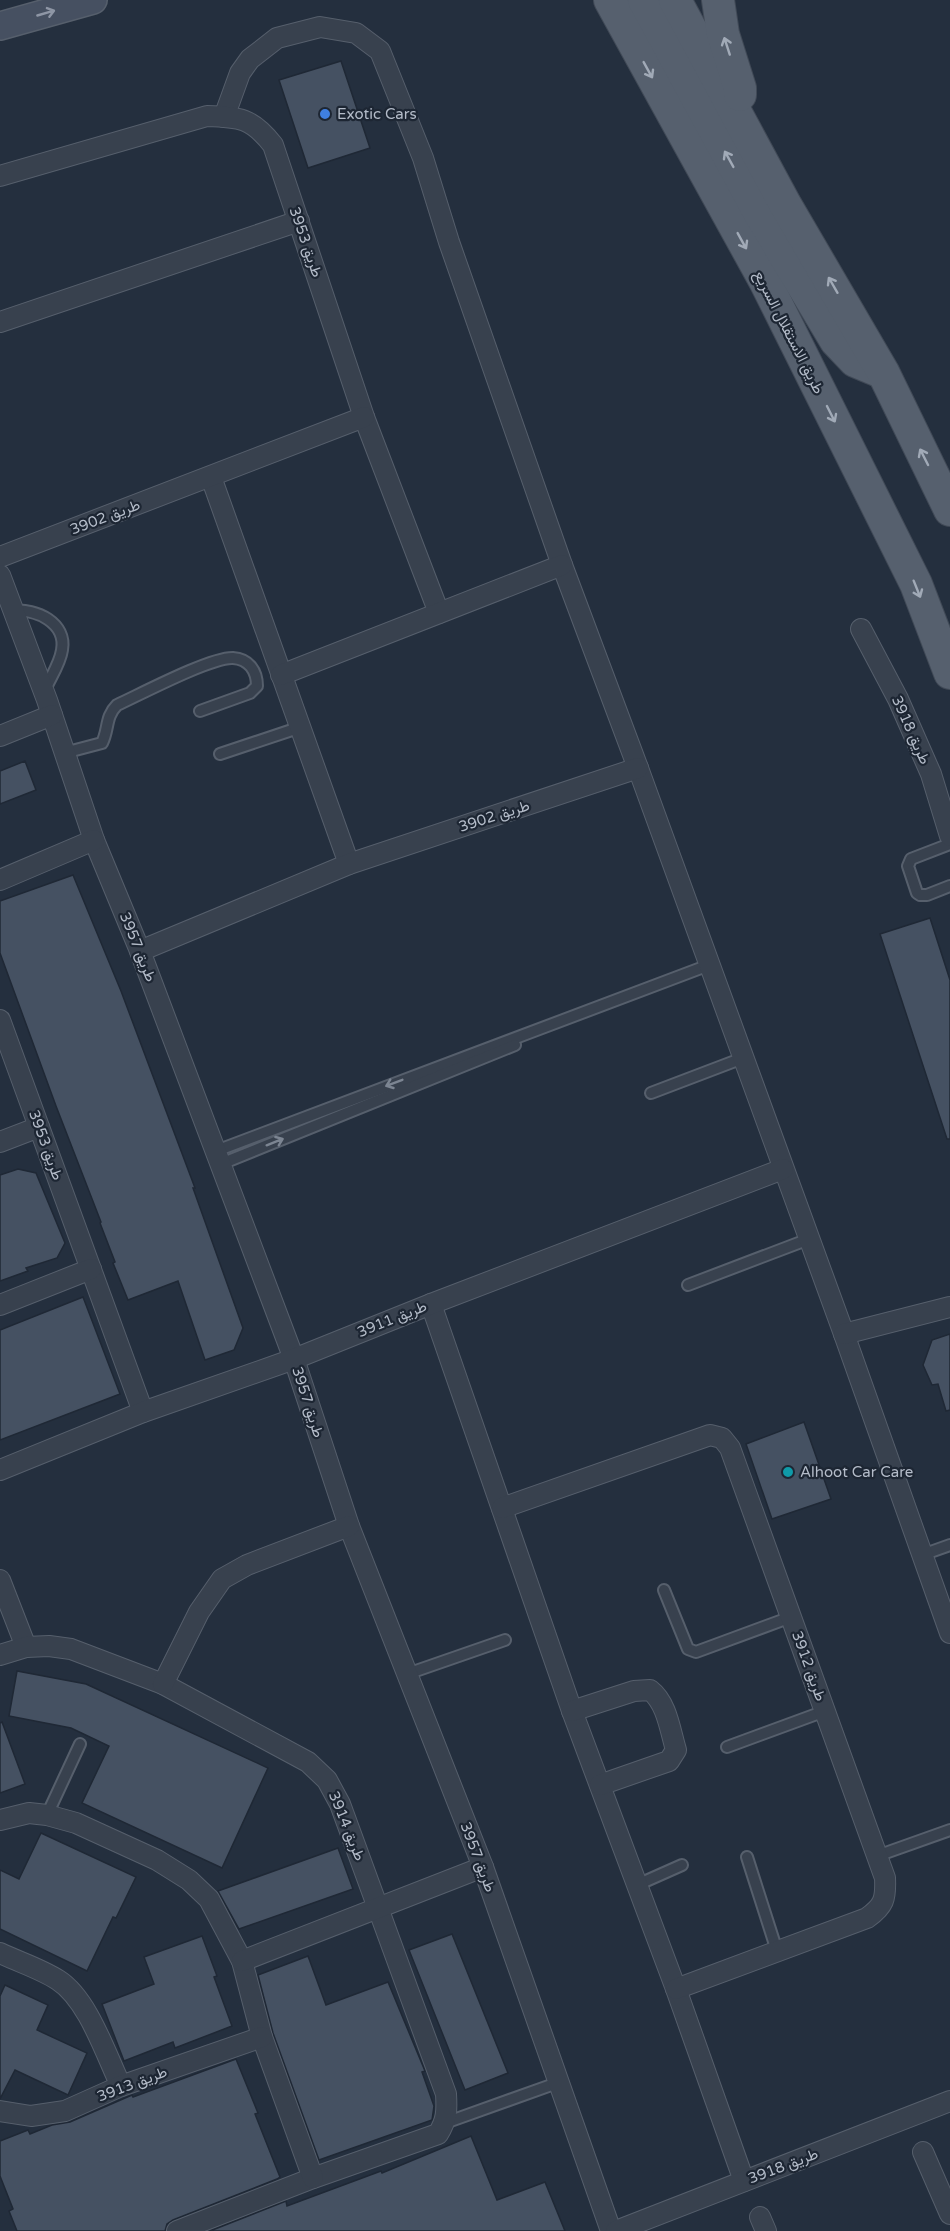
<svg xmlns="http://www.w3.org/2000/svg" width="950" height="2231" font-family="'Varela Round',Vazirmatn,sans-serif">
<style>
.building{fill:#455162;stroke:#1f2835;stroke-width:1.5}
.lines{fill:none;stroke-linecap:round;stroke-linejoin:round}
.service-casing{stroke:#565f6c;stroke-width:14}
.minor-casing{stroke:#565f6c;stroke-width:22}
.secondary-casing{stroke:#565f6c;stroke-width:30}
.primary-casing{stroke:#414a57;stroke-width:34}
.service{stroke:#38414e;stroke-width:10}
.minor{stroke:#38414e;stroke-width:20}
.secondary{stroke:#465061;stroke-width:27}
.primary{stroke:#56606e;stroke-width:32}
.oneway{stroke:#8e96a5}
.oneway2{stroke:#a1aab7}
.oneway3{stroke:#7c8592}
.shop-dot{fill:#3f7fe0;stroke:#1d2633;stroke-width:2}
.culture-dot{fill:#0f9aa8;stroke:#1d2633;stroke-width:2}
.labels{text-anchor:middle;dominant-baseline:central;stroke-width:4.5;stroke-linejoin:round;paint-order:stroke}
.poi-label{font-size:15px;fill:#b4bcc9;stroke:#1d2633;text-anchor:start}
.street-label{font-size:15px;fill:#b4bcc9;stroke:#1d2633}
</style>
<rect width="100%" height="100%" fill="#242f3e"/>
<g class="building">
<path d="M341 61 370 148 308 168 279 80Z"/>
<path d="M25 761 36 790 0 804V771Z"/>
<path d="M73 875 121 991 195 1188H193L243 1328 234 1350 205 1360 178 1281 128 1300 113 1263 115 1262 100 1223 101 1222 56 1106 0 953V901Z"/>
<path d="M930 918 950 980V1139H947L880 934Z"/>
<path d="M18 1169 36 1173 65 1243 57 1258 26 1268 28 1271 0 1281V1175Z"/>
<path d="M83 1297 120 1394 0 1440V1330Z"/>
<path d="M950 1334V1410L946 1411 938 1384 932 1385 923 1365 932 1340Z"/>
<path d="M804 1422 831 1499 772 1519 746 1444Z"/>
<path d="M17 1671 86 1684 268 1768 222 1868 82 1803 109 1746 71 1728 9 1716Z"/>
<path d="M2 1722 25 1784 0 1793V1723Z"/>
<path d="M41 1833 136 1877 116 1918 113 1917 87 1971 0 1929V1870L19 1879Z"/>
<path d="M338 1848 353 1889 239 1929 218 1891Z"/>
<path d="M452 1934 508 2073 465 2090 409 1950Z"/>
<path d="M202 1936 217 1976 214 1977 232 2026 175 2048 173 2042 124 2061 102 2004 154 1984 144 1957Z"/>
<path d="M308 1956 326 2005 388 1982 425 2071 422 2072 434 2106 432 2120 319 2160 273 2033 258 1975Z"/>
<path d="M5 1985 48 2005 37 2030 87 2053 68 2095 15 2070 0 2099V1996Z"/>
<path d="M236 2059 258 2113 255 2114 280 2177 277 2179 173 2220 167 2224 165 2231H17L9 2211 13 2209 0 2176V2141L28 2130 30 2134 52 2125 70 2122 132 2095 133 2097Z"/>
<path d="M471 2136 497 2200 545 2182 565 2231H210L286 2201 287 2206 381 2171 382 2173Z"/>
</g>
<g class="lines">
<defs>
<g id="service">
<path d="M13 611C36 608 67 623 62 650 60 664 50 678 45 690"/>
<path d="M64 753 102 743C109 729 105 717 117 705 141 694 211 657 233 658 249 659 257 671 257 686L250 693 200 711"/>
<path d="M220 754 301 727"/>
<path d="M950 844 911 859 908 866 917 893 920 895H927L950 886"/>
<path d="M651 1093 743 1058"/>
<path d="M216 1151 709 965"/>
<path d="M221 1164 515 1045"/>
<path d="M688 1285 809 1239"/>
<path d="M922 1555 950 1545"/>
<path d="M664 1590 688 1649 696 1652 791 1617"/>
<path d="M407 1674 505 1640"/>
<path d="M727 1747 825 1711"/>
<path d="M47 1815 80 1744"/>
<path d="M877 1856 950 1830"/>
<path d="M747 1857 777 1951"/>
<path d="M637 1885 682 1865"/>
<path d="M445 2123 557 2083"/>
</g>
<g id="minor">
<path d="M224 117 240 73 250 59 277 38 320 27 356 33 380 51 423 158 449 242 562 565 638 768 844 1334 950 1633"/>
<path d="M0 176 207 116C240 117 252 118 273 145L364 417 439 613"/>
<path d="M0 322 299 221"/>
<path d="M211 477 349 864"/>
<path d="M0 557 364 417"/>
<path d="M0 575 47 700 94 840 140 951 294 1359 349 1526 483 1867 611 2231"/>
<path d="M861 629 898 699 931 774 950 836"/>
<path d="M281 675 562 565"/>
<path d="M0 736 52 715"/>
<path d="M0 880 94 840"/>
<path d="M140 951 349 864 638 768"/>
<path d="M0 1020 143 1412"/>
<path d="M0 1142 39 1127"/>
<path d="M431 1304 572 1711 676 1989 744 2181"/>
<path d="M0 1305 91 1269"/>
<path d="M844 1334 950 1307"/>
<path d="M0 1470 143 1412 294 1359 431 1304 783 1169"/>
<path d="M502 1508 710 1435 722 1438 730 1448 885 1878C886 1899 884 1906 867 1918L676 1989"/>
<path d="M0 1580 26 1647"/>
<path d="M0 1655 26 1647 49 1646 71 1649 163 1684 308 1762 327 1780 340 1804 446 2094C447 2110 447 2120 438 2134L313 2178 177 2231"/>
<path d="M163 1684 199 1612 222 1579 247 1565 349 1526"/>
<path d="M572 1711 634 1691 650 1690C667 1703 670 1730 676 1750L669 1761 600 1785"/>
<path d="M0 1820 29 1813 47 1815 76 1823 157 1860 189 1880 209 1899 242 1961 262 2037 313 2178"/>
<path d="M0 1953C19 1962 41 1969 58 1980 88 1999 106 2055 121 2086"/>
<path d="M242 1961 483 1867"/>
<path d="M0 2111 31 2116 65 2111 121 2086 262 2037"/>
<path d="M923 2152 950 2214"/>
<path d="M760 2217 766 2231"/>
<path d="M616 2231 950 2101"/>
</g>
<path id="secondary" d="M0 26 93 0"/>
<g id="primary">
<path d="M610 0 765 281 916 584 950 673"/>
<path d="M644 0 760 214 836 341 855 361 879 371"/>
<path d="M675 0 785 204 883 372 950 510"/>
<path d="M718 0 723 34 740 88V95"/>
</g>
</defs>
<use href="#service" class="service-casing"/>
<use href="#minor" class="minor-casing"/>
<use href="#secondary" class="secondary-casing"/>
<use href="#primary" class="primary-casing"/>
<use href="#service" class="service"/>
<use href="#minor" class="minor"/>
<use href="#secondary" class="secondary"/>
<use href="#primary" class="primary"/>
</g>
<defs><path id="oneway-shaft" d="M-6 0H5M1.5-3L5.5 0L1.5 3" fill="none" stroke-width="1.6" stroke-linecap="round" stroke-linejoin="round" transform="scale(1.5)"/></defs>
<use class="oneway" href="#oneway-shaft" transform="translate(46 13) rotate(-16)"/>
<g class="oneway2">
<use href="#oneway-shaft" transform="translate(727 46) rotate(-108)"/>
<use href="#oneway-shaft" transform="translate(648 70) rotate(61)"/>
<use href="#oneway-shaft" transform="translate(729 159) rotate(-119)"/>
<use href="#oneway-shaft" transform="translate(742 241) rotate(61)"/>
<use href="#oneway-shaft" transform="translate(833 285) rotate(-120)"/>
<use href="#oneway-shaft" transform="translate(831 414) rotate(63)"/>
<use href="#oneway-shaft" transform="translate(924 457) rotate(-117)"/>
<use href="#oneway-shaft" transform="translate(917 589) rotate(68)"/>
</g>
<g class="oneway3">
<use href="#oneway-shaft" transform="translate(394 1083) rotate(159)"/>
<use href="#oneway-shaft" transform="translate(275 1142) rotate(-22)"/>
</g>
<circle class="shop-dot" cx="325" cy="114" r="6"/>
<circle class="culture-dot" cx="788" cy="1472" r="6"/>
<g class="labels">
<g class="poi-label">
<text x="337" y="114">Exotic Cars</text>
<text x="800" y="1472">Alhoot Car Care</text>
</g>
<g class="street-label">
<text transform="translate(306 242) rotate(71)">طريق 3953</text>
<text transform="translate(789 332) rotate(63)">طريق الاستقلال السريع</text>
<text transform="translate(105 517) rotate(-21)">طريق 3902</text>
<text transform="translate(911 730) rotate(66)">طريق 3918</text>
<text transform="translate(494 816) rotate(-18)">طريق 3902</text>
<text transform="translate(138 947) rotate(68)">طريق 3957</text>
<text transform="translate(46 1145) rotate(70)">طريق 3953</text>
<text transform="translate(392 1319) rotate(-22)">طريق 3911</text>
<text transform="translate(308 1402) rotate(72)">طريق 3957</text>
<text transform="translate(809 1666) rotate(70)">طريق 3912</text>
<text transform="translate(347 1826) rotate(68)">طريق 3914</text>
<text transform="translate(478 1857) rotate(69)">طريق 3957</text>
<text transform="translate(132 2084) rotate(-21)">طريق 3913</text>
<text transform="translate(783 2166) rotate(-21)">طريق 3918</text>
</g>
</g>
</svg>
